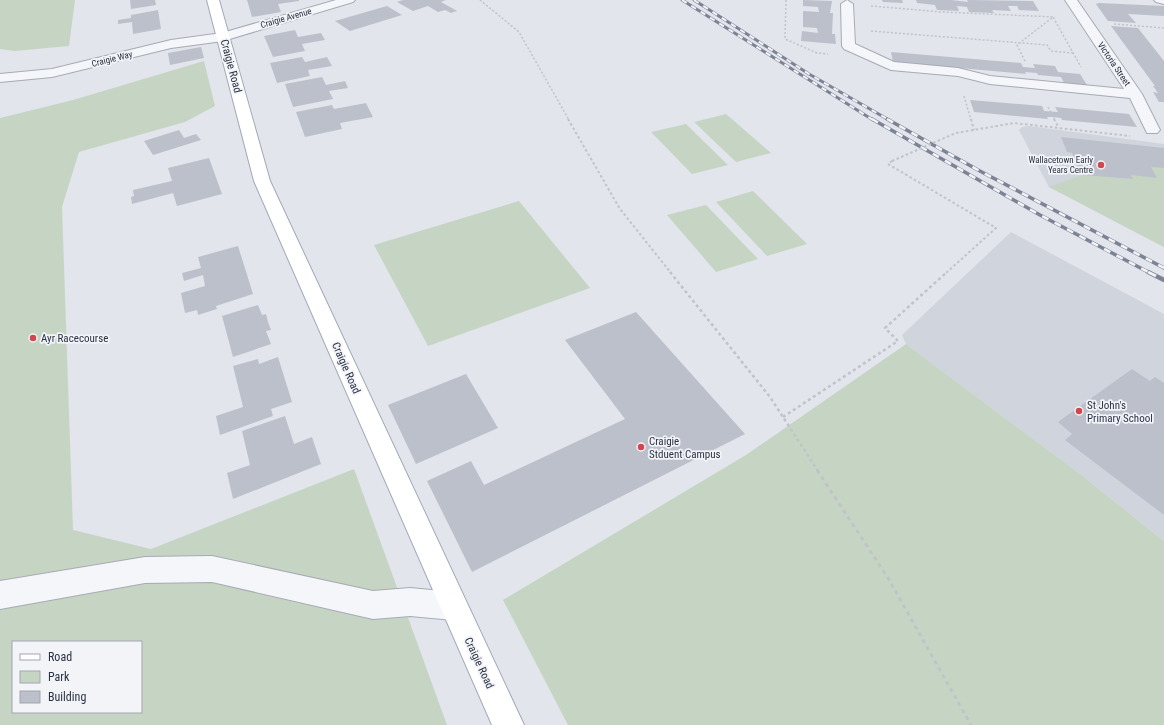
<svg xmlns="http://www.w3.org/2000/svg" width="1164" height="725" font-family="'Roboto Condensed',sans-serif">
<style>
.built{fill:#d0d4dd}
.green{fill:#c6d5c3;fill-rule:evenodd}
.building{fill:#bcc0cb}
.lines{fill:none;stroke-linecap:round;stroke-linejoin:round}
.minor-casing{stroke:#a7abb5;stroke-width:2}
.major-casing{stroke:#a1a8b7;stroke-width:2}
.path-far3{stroke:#c0c3ca;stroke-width:1.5;stroke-dasharray:2 2;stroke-linecap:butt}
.path-far2{stroke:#c0c3ca;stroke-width:2;stroke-dasharray:2.5 2.5;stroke-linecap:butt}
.path-far1{stroke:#c0c3ca;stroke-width:2.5;stroke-dasharray:3 3;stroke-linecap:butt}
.path{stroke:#c0c3ca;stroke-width:3;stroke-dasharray:4 4;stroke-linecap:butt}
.minor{fill:#f5f6f9;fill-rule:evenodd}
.major{fill:#fff;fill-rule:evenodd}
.rail-far2-casing{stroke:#7c8395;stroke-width:3}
.rail-far1-casing{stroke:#7c8395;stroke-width:3.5}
.rail-casing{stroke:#7c8395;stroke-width:4.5}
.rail-far2{stroke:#f2f4f8;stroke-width:2;stroke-dasharray:5.5;stroke-linecap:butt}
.rail-far1{stroke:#f2f4f8;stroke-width:2.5;stroke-dasharray:7;stroke-linecap:butt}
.rail{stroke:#f2f4f8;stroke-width:3;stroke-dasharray:9;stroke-linecap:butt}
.path-bridge{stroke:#c0c3ca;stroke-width:2;stroke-dasharray:2.5 2.5;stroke-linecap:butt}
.poi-dot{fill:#d0474f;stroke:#f2f4f8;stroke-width:1.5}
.labels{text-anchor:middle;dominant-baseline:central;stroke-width:3.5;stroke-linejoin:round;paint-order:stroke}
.far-street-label{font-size:9px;fill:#2a3143;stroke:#f2f4f8}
.far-poi-label{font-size:9px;fill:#2a3143;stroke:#f2f4f8;text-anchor:end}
.street-label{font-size:11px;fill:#2a3143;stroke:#f2f4f8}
.poi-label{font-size:11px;fill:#2a3143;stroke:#f2f4f8;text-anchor:start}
</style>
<rect width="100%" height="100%" fill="#e2e5eb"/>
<g class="built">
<path d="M1029 126 1164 144V247L1049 187 1019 130 1022 127Z"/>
<path d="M1011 232 1164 314V541L1084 477 906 344 902 335Z"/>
</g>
<g class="green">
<path d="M0 0H75L69 46 15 51 0 49Z"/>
<path d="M204 61 215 106 185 122 79 152 62 207 73 530 151 549 354 469 447 725H0V118L73 100ZM13 642H141V712H13Z"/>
<path d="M726 114 771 153 736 162 694 122Z"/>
<path d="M686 124 728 165 692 174 651 132Z"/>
<path d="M1151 167 1164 168V247L1049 187 1082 175 1132 179 1131 175Z"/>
<path d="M753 191 807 244 767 256 716 202Z"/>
<path d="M519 201 590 288 428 346 374 245Z"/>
<path d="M706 205 758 259 716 272 667 215Z"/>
<path d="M906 344 1084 477 1164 541V725H568L503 600 746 455Z"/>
</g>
<g class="building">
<path d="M130 0H155L156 5 131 9Z"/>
<path d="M247 0H299V1L278 4 281 12 252 17Z"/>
<path d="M403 0H446L441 2 457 11 451 13 445 10 438 12 428 6 413 11 397 2Z"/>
<path d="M803 0 832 1 830 13H833L832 34H835L836 44 801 41 802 31 818 33 817 28 803 27V11L819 12 818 7 803 6Z"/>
<path d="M882 0H902L903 3 883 2Z"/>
<path d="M916 0H951L968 2 967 0 1033 1 1039 11 1019 10 1017 6H1008L1011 11 992 10 994 13 969 12 967 7 957 6 959 11 937 10 935 5 917 3Z"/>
<path d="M1099 3 1164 6V16L1128 14 1136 23 1108 21 1096 4Z"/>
<path d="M387 6 402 15 350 31 335 21Z"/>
<path d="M158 10 161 29 133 34 132 22 118 24V20L131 18V15Z"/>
<path d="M1111 26 1138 28 1164 61V102H1159L1153 92 1158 93 1153 86H1155Z"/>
<path d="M295 30 298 37 321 33 325 40 302 44 305 51 273 57 264 36Z"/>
<path d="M201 47 204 58 170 65 168 53Z"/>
<path d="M891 52 1021 63 1023 67 1035 68 1033 64 1055 66 1058 72 1080 74 1087 85 1064 83 1061 77 1038 75 1037 73 1025 72 1026 74 893 62Z"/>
<path d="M302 57 305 62 327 57 332 66 308 70 310 76 277 83 270 63Z"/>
<path d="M322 77 326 85 345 81 348 88 329 91 333 99 293 107 285 84Z"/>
<path d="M970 100 1042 106 1044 111 1058 112 1055 107 1129 114 1137 127 1062 120 1061 118 1053 117H1047L1048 119 974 112Z"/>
<path d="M366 103 373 117 340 123 342 129 305 137 296 112 332 105 334 109Z"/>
<path d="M179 130 184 138 196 134 201 140 153 155 144 141Z"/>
<path d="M1061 137 1164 148V168L1151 167 1157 178 1131 175 1133 179 1082 175 1072 153 1067 152Z"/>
<path d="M209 158 222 194 177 206 173 193 132 204 131 197 134 196 133 190 172 181 168 168Z"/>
<path d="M238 246 253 294 216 306 217 309 198 315 197 310 185 313 181 293 205 286 203 275 184 281 182 273 201 268 198 257Z"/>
<path d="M258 305 262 315 266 314 268 322 271 330 266 331 271 344 233 357 222 316Z"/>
<path d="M636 312 745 434 472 572 427 481 471 461 484 485 625 419 565 340Z"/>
<path d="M278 357 292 402 271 409 273 416 220 435 216 416 243 407 233 366 258 359 259 364Z"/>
<path d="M1132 369 1150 381 1155 377 1164 383V515L1065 440 1072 434 1058 422Z"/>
<path d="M466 374 498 428 416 464 388 405Z"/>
<path d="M285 416 294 444 312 437 321 464 233 499 227 473 250 465 242 431Z"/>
</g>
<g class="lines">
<defs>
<g id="minor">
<path d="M336 0H355L353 2 223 41 171 48 52 77 0 82V74L52 69 171 40 222 33Z"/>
<path d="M847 0 853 4 855 44 894 62 958 68 990 76 1124 89 1065 0H1077L1142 94 1160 130 1157 133H1147L1130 98 990 84 958 76 891 70 844 49 842 46 841 4Z"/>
<path d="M1154 0H1164V4L1156 2Z"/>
<path d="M212 556 373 591 410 588 453 592 463 596 467 606 463 616 453 620 410 616 373 619 212 582 145 583 0 609V581L145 557Z"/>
</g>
<path id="major" d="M207 0H219L270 181 524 725H492L254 181Z"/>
</defs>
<use href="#minor" class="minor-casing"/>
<use href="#major" class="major-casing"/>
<g class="path-far3">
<path d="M480 0 519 32 569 120"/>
<path d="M786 0 785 39 817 53 828 54"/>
<path d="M871 6 942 12 1055 17"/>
<path d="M1114 24 1164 28"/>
<path d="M871 31 1047 45 1051 51 1073 53"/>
<path d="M1025 61 1017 45 1053 17 1081 67"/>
<path d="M964 96 971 120"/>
<path d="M1048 107 1055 120"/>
</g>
<g class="path-far2">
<path d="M568 119 620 209 671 273"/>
<path d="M971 119 974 130"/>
<path d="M1054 119 1059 128"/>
<path d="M956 133 1014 123 1130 136"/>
<path d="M892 161 888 164 996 228 946 273"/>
</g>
<g class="path-far1">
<path d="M670 272 770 397 818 471"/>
<path d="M783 417 898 341 885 328 947 272"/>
</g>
<path class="path" d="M817 470 888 578 971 725"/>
<use href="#minor" class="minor"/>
<use href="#major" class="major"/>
<defs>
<g id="rail-far2">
<path d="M682 0 873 120"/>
<path d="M694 0 809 74 889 120"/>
</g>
<g id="rail-far1">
<path d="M872 119 1040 215 1150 273"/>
<path d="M887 119 978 170 1164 268"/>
</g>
<path id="rail" d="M1148 272 1164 280"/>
</defs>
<use href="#rail-far2" class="rail-far2-casing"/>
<use href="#rail-far1" class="rail-far1-casing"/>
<use href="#rail" class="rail-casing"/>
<use href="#rail-far2" class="rail-far2"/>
<use href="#rail-far1" class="rail-far1"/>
<use href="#rail" class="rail"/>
<path class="path-bridge" d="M892 161 956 133"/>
</g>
<g class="poi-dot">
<circle cx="1101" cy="165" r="4"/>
<circle cx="33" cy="338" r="4"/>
<circle cx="1079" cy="411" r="4"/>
<circle cx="641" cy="447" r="4"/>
</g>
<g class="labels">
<g class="far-street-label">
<text transform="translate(286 18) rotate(-16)">Craigie Avenue</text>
<text transform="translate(112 59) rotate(-14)">Craigie Way</text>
<text transform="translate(1114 64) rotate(56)">Victoria Street</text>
</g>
<g class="far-poi-label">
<text x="1093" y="160">Wallacetown Early<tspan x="1093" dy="10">Years Centre</tspan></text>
</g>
<g class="street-label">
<text transform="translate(231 66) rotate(75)">Craigie Road</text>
<text transform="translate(346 368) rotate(66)">Craigie Road</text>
<text transform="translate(479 663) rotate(65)">Craigie Road</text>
</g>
<g class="poi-label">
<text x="41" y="338">Ayr Racecourse</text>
<text x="1087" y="405">St John's<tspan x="1087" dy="13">Primary School</tspan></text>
<text x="649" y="441">Craigie<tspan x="649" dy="13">Stduent Campus</tspan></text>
</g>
</g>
<rect x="12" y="641" width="130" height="72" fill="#f2f4f8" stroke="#a2a6b0"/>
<rect x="20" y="654" width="20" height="6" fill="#ffffff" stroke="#a2a6b0"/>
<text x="48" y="661" font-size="12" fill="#2a3143">Road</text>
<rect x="20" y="671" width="20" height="12" fill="#c6d5c3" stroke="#a2a6b0"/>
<text x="48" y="681" font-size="12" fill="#2a3143">Park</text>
<rect x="20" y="691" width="20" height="12" fill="#bcc0cb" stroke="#a2a6b0"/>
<text x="48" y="701" font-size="12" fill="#2a3143">Building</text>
</svg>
